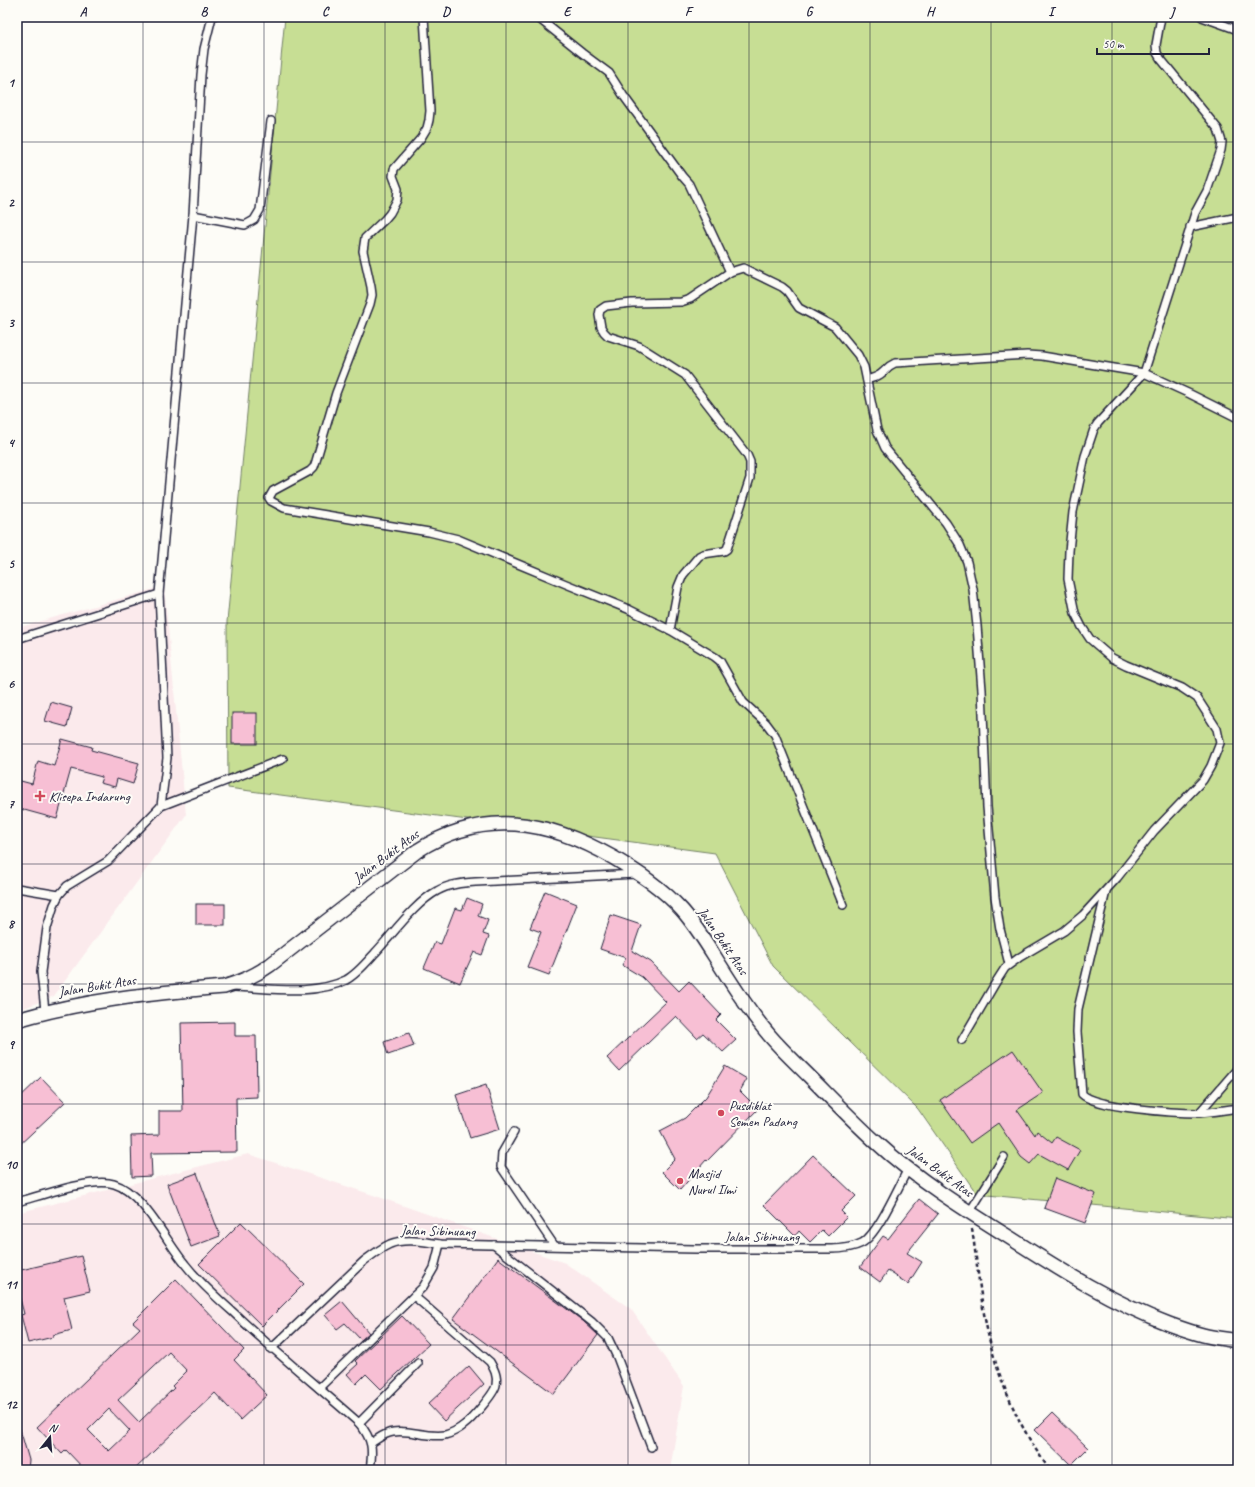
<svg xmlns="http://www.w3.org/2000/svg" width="1255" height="1487" font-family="Caveat,sans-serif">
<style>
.built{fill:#fbeaec}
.green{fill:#c7de94;stroke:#748068}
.building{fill:#f7bfd4;stroke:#22223b;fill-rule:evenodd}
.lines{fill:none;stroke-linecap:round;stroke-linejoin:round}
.service-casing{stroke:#22223b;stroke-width:10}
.minor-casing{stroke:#22223b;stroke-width:16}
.path{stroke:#22223b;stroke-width:2.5;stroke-dasharray:4 3;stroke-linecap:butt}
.service{stroke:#fdfcf7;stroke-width:7}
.minor{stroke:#fdfcf7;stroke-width:13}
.grid{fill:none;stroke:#22223b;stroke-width:1;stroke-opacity:0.55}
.poi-dot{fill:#d1495b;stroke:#fdfcf7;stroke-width:1.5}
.labels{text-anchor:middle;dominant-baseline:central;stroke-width:4;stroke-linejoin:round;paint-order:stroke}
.poi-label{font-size:14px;fill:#22223b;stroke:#fdfcf7;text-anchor:start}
.street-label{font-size:14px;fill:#22223b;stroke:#fdfcf7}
.neatline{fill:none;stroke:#22223b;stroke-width:1.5}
.grid-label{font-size:13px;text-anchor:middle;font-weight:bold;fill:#22223b}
</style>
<rect width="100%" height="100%" fill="#fdfcf7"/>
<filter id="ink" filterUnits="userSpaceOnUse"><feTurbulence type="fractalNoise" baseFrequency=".025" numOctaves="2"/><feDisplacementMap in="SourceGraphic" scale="8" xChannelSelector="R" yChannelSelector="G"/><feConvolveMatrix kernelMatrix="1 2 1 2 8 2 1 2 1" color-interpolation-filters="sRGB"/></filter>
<g filter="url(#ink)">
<g class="built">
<path d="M164 586 186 815 54 996 17 1011V627H21Z"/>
<path d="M248 1154 376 1196 565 1263 631 1309 684 1386 670 1470H527L502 1463 500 1470H17V1213Z"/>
</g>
<path class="green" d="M285 17H1238V1219L977 1194 918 1109 773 966 715 853 228 788 227 622Z"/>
<g class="building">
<path d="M51 702 72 708 67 727 45 721Z"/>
<rect x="232" y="713" width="25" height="31"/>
<path d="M62 739 92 747 91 750 139 763 133 784 117 779 115 787 100 783 102 777 71 769 57 819 17 808V780L32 784 38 761 54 766Z"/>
<path d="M545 891 577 904 549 975 527 967 541 932 530 928Z"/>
<path d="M467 898 482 904 478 916 488 920 483 934 489 936 482 955 474 952 460 983 424 968 435 942 441 944 455 908 462 910Z"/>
<rect x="196" y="904" width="29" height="21"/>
<path d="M611 915 641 925 632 951 651 962 679 991 689 981 721 1015 716 1020 736 1040 723 1052 703 1033 697 1038 676 1016 619 1071 607 1058 666 1002 642 977 622 965 626 958 600 949Z"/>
<path d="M235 1022V1036H256L257 1097 236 1098 237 1152 151 1153 152 1176 132 1177 131 1136 159 1135V1111H183L181 1023Z"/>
<path d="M409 1033 414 1046 388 1055 384 1042Z"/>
<path d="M1013 1050 1043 1093 1017 1110 1035 1135 1037 1131 1052 1143 1056 1137 1080 1150 1068 1170 1039 1154 1030 1164 1021 1157 998 1123 970 1143 940 1100Z"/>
<path d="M725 1066 747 1079 740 1091 758 1109 707 1161 706 1160 680 1190 662 1172 675 1159 660 1131 685 1118 706 1097Z"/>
<path d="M41 1077 65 1102 17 1147V1100Z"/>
<path d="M486 1085 500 1129 470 1138 456 1095Z"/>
<path d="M813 1155 856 1196 841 1211 847 1217 828 1236 822 1230 810 1242 799 1231 795 1236 764 1205Z"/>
<path d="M197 1173 220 1236 191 1247 167 1184Z"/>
<path d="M1055 1178 1096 1194 1085 1223 1044 1208Z"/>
<path d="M919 1199 938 1214 907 1253 922 1262 908 1284 888 1271 880 1282 860 1267 883 1236 888 1239Z"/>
<path d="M241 1222 304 1284 262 1326 199 1264Z"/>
<path d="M81 1256 90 1291 64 1297 72 1330 53 1335V1337L28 1343 21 1315 24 1314 17 1287V1271Z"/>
<path d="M498 1258 583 1321 598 1335 554 1394 453 1319Z"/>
<path d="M176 1279 244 1350 234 1360 267 1395 240 1420 215 1393 134 1470H85L66 1450 62 1454 37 1427 140 1328 133 1322ZM169 1352 187 1371 172 1386 174 1388 139 1422 118 1400ZM109 1409 130 1431 109 1451 88 1430Z"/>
<path d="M342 1301 369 1333 361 1340 345 1323 337 1329 325 1315Z"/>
<path d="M402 1316 429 1344 381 1389 366 1374 356 1384 347 1374 358 1364 355 1361Z"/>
<path d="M469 1366 484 1384 444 1421 428 1404Z"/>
<path d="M1052 1413 1088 1448 1071 1465 1035 1430Z"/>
<path d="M20 1429 29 1460 28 1470H17V1430Z"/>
</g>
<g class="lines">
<defs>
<g id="service">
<path d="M424 17 430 111 429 120 427 128 421 138 394 169 393 176 398 189 397 200 390 213 385 219 365 238 363 251 371 287 372 295 370 304 336 393 316 461 314 467 310 471 273 491 269 498 271 501 284 508 429 532 458 539 566 584 628 609 670 630 715 657 720 661 743 702 766 723 775 735 843 905"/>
<path d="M537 17 582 53 609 73 623 95 682 176 689 184 730 272"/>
<path d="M1202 17 1238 30"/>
<path d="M193 215 245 225 254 220 260 210 271 121"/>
<path d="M1190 227 1238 217"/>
<path d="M867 380C872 378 878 377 882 373 887 369 888 366 895 363L1027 355 1042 356 1144 373 1190 394 1238 418"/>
<path d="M670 630 678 587 683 575 699 556 703 554 724 551 727 549 750 478V462L747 455 685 375 639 346 608 336 604 332 601 327 599 315 600 310 606 306 632 303 681 302 690 299 730 272 743 268 782 287 787 291 799 308 835 327 858 355 864 367 877 430 885 448 946 523 960 545 967 562 973 589 977 626 982 690 987 807 995 897 1000 929 1009 964"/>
<path d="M17 639 159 594"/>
<path d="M161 806 283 759"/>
<path d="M17 888 59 895"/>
<path d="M1106 891 1078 1009 1077 1032 1082 1094C1095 1108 1178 1113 1199 1113 1211 1112 1225 1110 1238 1108"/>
<path d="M234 987C268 988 314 996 346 980 357 974 366 963 375 953 392 935 416 902 437 891 449 884 463 883 476 882L636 874"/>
<path d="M45 1011 41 972 47 928 54 905 59 895 67 886 108 861 161 806 167 758 159 594 193 215 201 75 204 49 212 17"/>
<path d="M962 1040 996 982 1005 968 1020 957 1064 931 1083 915 1117 878 1154 831 1203 780 1211 766 1220 743 1217 729 1197 698 1182 688 1126 665 1112 658 1090 639 1082 627 1075 613 1068 579 1069 551 1073 512 1085 456 1094 429 1098 423 1144 373 1195 213 1207 191 1221 150 1222 142 1218 129 1160 58 1157 53 1156 45 1161 17"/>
<path d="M1199 1113 1238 1068"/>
<path d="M514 1132 502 1153 501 1167 554 1245"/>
<path d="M17 1202C40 1196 92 1177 114 1184 142 1192 166 1241 185 1264 199 1282 217 1298 234 1313 274 1351 317 1386 359 1423 373 1440 373 1449 370 1470"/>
<path d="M969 1213 1004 1157"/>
<path d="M494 1245 592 1322 608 1338 617 1357 651 1447"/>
<path d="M271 1349 364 1261C372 1255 381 1248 390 1244 405 1238 424 1242 440 1244L695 1249H831C842 1249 852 1248 862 1243 878 1234 898 1187 908 1169"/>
<path d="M319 1388 423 1287 434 1268 440 1244"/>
<path d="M359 1423 418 1363"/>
<path d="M371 1443C378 1439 384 1433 393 1432 410 1429 427 1438 445 1435 452 1433 458 1430 464 1425 471 1420 495 1393 496 1385 498 1376 494 1369 490 1362L414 1296"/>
</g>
<path id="minor" d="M17 1020C85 1000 153 993 224 987 241 982 255 976 270 965L417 851C483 808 548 820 614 858 639 873 662 888 682 910 697 927 708 946 720 965 735 989 751 1014 770 1036 782 1050 796 1063 809 1076 831 1098 852 1120 875 1141 916 1179 964 1209 1012 1239 1062 1271 1113 1303 1169 1324 1180 1328 1191 1332 1203 1335 1214 1338 1226 1339 1238 1341"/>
</defs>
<use href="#service" class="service-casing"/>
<use href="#minor" class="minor-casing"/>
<path class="path" d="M972 1229C977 1262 980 1296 987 1329 997 1378 1020 1430 1050 1470"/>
<use href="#service" class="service"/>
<use href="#minor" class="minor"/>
</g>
</g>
<path class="grid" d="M143 17V1470M264 17V1470M385 17V1470M506 17V1470M628 17V1470M749 17V1470M870 17V1470M991 17V1470M1112 17V1470M17 142H1238M17 262H1238M17 383H1238M17 503H1238M17 623H1238M17 744H1238M17 864H1238M17 984H1238M17 1104H1238M17 1224H1238M17 1345H1238"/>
<g class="poi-dot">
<path d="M38 790h4v4h4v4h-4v4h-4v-4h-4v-4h4z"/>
<circle cx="721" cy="1113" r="4"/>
<circle cx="680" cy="1181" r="4"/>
</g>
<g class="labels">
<g class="poi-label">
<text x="49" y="796">Klisepa Indarung</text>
<text x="729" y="1105">Pusdiklat<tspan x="729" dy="16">Semen Padang</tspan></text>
<text x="688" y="1173">Masjid<tspan x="688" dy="16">Nurul Ilmi</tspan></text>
</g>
<g class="street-label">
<text transform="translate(386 856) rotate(-37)">Jalan Bukit Atas</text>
<text transform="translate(723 941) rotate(56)">Jalan Bukit Atas</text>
<text transform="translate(97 986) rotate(-9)">Jalan Bukit Atas</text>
<text transform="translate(940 1171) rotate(36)">Jalan Bukit Atas</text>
<text transform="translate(438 1231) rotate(1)">Jalan Sibinuang</text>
<text x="762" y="1236">Jalan Sibinuang</text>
</g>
</g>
<rect width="1255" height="1487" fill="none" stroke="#fdfcf7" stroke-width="44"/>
<g transform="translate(50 1437) rotate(17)" stroke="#fdfcf7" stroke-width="3" paint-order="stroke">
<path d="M0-3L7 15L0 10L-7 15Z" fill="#22223b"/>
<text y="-6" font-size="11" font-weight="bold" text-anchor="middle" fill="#22223b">N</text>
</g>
<path d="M1097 48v6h112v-6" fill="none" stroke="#22223b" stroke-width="2"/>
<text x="1103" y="48" font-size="12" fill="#22223b" stroke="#fdfcf7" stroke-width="3" paint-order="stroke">50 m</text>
<rect x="22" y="22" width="1211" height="1443" class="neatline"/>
<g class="grid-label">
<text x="83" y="16">A</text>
<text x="204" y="16">B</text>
<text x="325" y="16">C</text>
<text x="446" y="16">D</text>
<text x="567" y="16">E</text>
<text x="688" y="16">F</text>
<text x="809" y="16">G</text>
<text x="930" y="16">H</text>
<text x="1051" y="16">I</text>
<text x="1172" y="16">J</text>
<text x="11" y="87">1</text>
<text x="11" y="207">2</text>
<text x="11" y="327">3</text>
<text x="11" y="447">4</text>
<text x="11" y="568">5</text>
<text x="11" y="688">6</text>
<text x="11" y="808">7</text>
<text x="11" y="928">8</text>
<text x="11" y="1049">9</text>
<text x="11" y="1169">10</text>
<text x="11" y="1289">11</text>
<text x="11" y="1409">12</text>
</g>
</svg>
